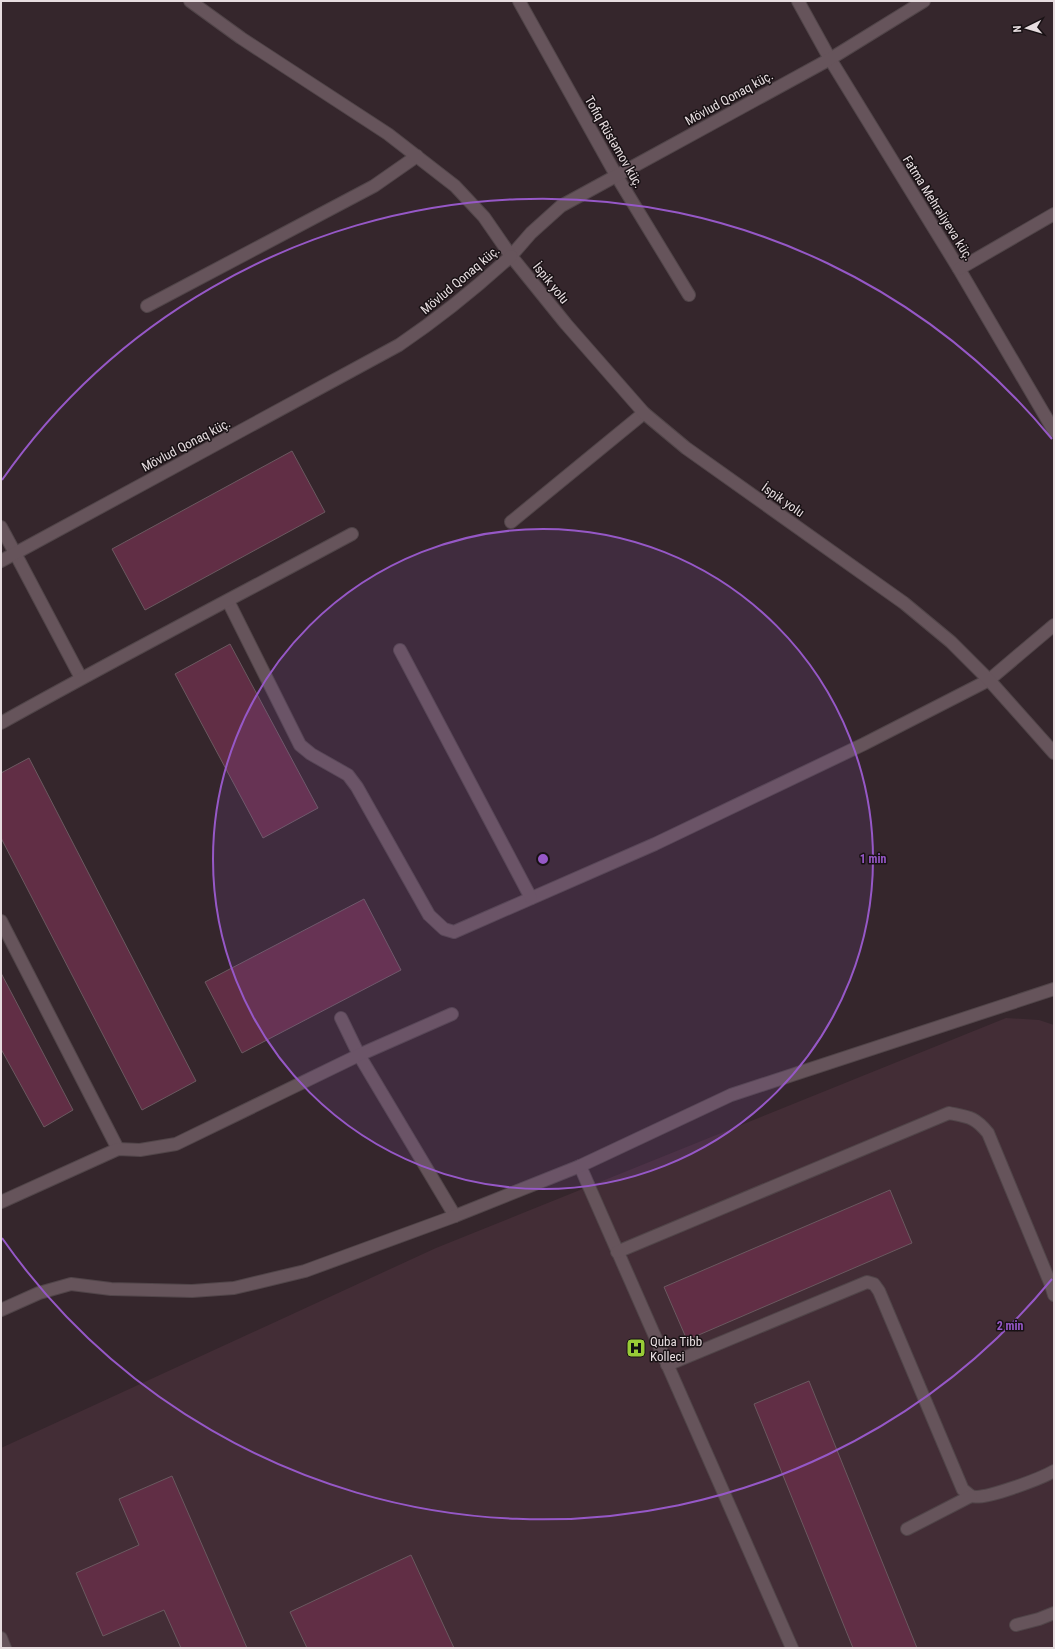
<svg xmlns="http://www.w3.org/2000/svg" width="1055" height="1649" font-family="'Roboto Condensed',sans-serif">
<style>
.built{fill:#432d36}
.building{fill:#612e45;stroke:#6b5960}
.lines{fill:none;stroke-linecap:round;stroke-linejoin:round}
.service-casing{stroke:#514549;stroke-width:14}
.minor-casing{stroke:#514549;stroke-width:14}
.tertiary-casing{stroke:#514549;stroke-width:14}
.service{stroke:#66545b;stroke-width:12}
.minor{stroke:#66545b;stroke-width:12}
.tertiary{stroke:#66545b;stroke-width:12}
.ring{fill:none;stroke:#9658c7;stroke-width:2}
.labels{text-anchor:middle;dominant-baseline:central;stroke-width:3;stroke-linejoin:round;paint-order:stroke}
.street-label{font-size:13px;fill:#e7dde0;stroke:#181114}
.poi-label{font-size:13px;fill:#e7dde0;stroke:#181114;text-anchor:start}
.centre{fill:#9658c7;stroke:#181114;stroke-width:2}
.ring-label{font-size:12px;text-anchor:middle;font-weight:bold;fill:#9658c7;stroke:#181114;stroke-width:3;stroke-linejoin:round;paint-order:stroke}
</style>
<rect width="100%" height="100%" fill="#35262c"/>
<path class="built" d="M1006 1018 1039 1020 1054 1025V1648H1V1448L436 1248Z"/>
<g class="building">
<path d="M292 451 325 512 145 610 112 549Z"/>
<path d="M230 644 318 808 263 838 175 674Z"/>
<path d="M29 758 196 1081 142 1110 1 838V773Z"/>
<path d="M364 899 401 970 242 1053 205 982Z"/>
<path d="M1 973 73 1110 44 1127 1 1049Z"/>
<path d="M890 1190 912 1243 687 1340 664 1287Z"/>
<path d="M809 1381 917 1648H853L754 1404Z"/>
<path d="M172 1476 247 1648H181L164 1610 103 1636 76 1573 139 1545 119 1499Z"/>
<path d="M411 1555 454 1648H307L290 1612Z"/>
</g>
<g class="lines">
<defs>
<g id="service">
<path d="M15 553 81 678"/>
<path d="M228 601 300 745 311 754 348 775 357 787 429 915 444 929 454 932 655 844 864 744 989 680"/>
<path d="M400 650 531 898"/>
<path d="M1 723C117 658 235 597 352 534"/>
<path d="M1 921 118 1149"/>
<path d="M341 1018 359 1055 455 1216"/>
<path d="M580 1166 792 1648"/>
<path d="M1 1202 118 1149 140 1150 176 1144 359 1055 452 1014"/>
<path d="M617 1252 949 1113C969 1117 975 1117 988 1133L1051 1285 1054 1295"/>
<path d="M667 1365 867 1282 874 1284 879 1291 963 1490C966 1491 968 1494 971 1496 983 1501 1042 1478 1054 1471"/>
<path d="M907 1529 971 1496"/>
<path d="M1016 1625 1039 1619 1054 1613"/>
<path d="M1 1638 5 1648"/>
</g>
<g id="minor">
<path d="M519 1 616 175 689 295"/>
<path d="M798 1 830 59 959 269 1054 431"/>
<path d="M511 256 531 233 561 206 830 59 924 1"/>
<path d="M959 269 1054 214"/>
<path d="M147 306 374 186 417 156"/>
<path d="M511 522 644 413"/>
<path d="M989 680 1054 625"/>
<path d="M1 1310 39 1293 71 1284 111 1289 192 1291 234 1288 305 1271 455 1216 580 1166 731 1095 1054 989"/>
</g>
<g id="tertiary">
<path d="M190 1 241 38 388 134 455 186 484 217 511 256 566 324 644 413 686 448 904 603 951 642 989 680 1054 753"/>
<path d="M1 527 15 553"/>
<path d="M1 561 399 345C439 318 476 288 511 256"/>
</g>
</defs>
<use href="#service" class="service-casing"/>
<use href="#minor" class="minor-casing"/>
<use href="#tertiary" class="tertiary-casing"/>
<use href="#service" class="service"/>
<use href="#minor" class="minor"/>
<use href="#tertiary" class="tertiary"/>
</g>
<circle cx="543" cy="859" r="330" fill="#9658c7" fill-opacity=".12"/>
<g class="ring">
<circle cx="543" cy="859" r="330"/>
<path d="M1052 1279A660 660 0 0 1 2 1238M2 480A660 660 0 0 1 1052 439"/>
</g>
<defs>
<symbol id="hospital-square" viewBox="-11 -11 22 22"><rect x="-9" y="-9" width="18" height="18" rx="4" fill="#98cb37" stroke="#181114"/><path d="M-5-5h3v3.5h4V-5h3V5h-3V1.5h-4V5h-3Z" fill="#111"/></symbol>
</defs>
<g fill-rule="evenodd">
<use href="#hospital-square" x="625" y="1337" width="22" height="22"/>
</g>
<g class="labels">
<g class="street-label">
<text transform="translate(729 98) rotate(-29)">Mövlud Qonaq küç.</text>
<text transform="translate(614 142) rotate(60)">Tofiq Rüstəmov küç.</text>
<text transform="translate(938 208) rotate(58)">Fatma Mehrəliyeva küç.</text>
<text transform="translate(460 280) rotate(-40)">Mövlud Qonaq küç.</text>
<text transform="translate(551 283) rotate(51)">İspik yolu</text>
<text transform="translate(186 445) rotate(-28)">Mövlud Qonaq küç.</text>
<text transform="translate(783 500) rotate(35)">İspik yolu</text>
</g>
<g class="poi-label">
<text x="650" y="1341">Quba Tibb<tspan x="650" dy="15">Kolleci</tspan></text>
</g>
</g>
<circle cx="543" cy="859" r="6" class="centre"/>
<g class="ring-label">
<text x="873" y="863">1 min</text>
<text x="1010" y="1330">2 min</text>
</g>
<rect width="1055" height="1649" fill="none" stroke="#e7dde0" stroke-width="4"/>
<g transform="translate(1027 28) rotate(265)" stroke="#181114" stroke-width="3" paint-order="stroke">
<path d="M0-3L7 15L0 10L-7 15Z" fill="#e7dde0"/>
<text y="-6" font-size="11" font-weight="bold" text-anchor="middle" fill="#e7dde0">N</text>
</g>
</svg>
